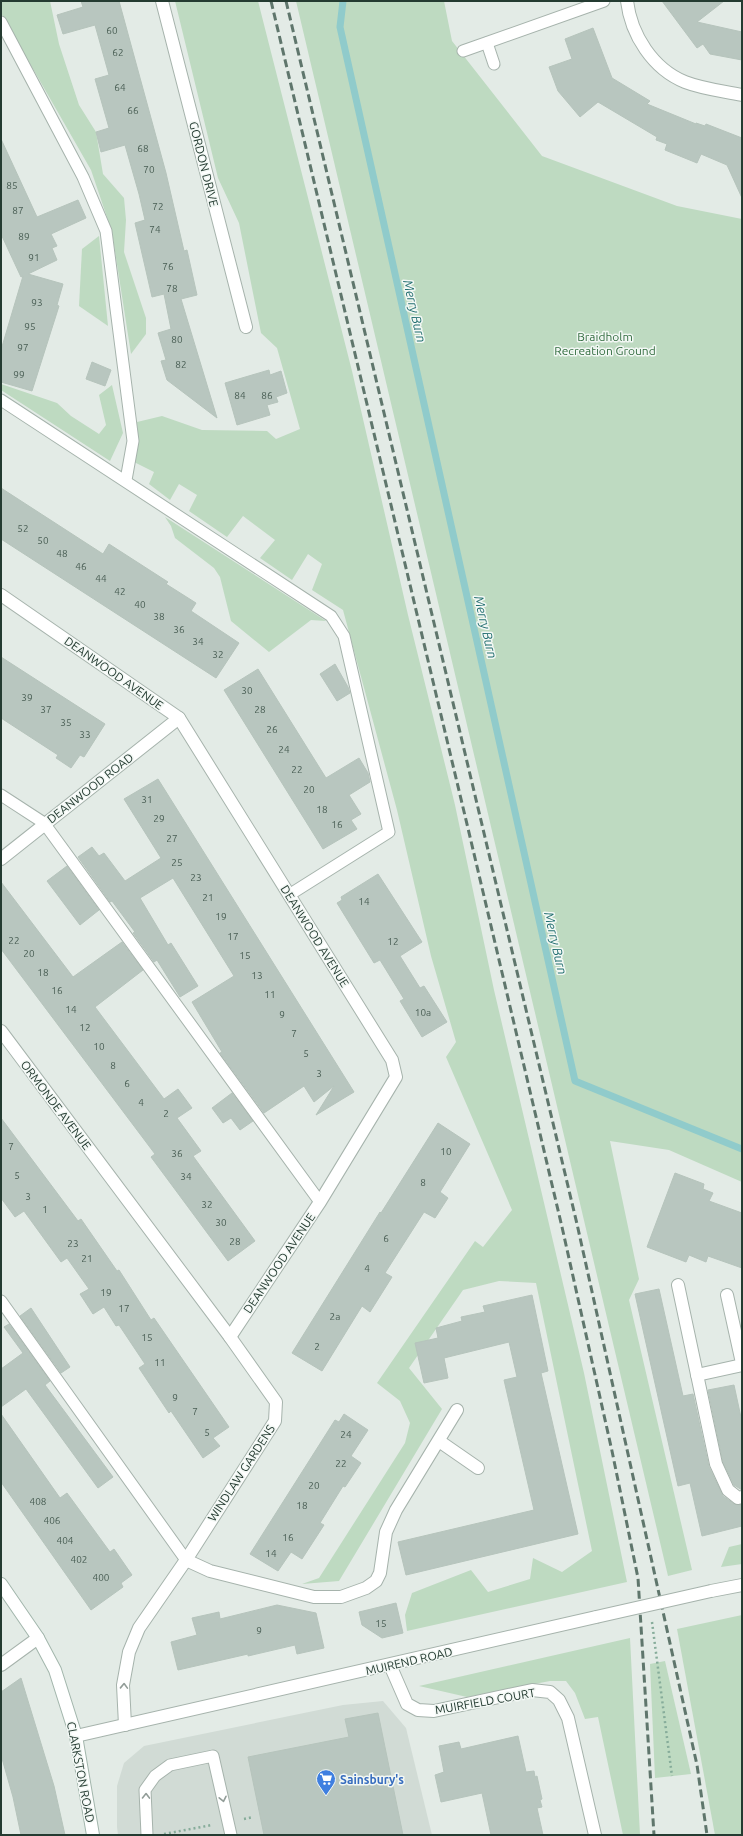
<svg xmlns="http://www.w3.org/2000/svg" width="743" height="1836" font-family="Ubuntu,sans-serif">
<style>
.built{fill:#d1dbd5}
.green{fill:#bedac1}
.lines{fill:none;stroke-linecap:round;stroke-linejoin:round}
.stream{stroke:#90cbcb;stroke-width:7}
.building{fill:#b8c6bf;stroke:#b6c4bc}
.service-casing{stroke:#a6b3ac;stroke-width:13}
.minor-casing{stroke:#a6b3ac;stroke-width:14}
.tertiary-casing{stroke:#a6b3ac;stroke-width:14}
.secondary-casing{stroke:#a2b6ac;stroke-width:14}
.path{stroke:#86ac9a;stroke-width:2.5;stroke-dasharray:2 3;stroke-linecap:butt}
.service{stroke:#fff;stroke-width:11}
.minor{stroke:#fff;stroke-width:12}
.tertiary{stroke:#fff;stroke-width:12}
.secondary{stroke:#fff;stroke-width:12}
.rail{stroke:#5f766c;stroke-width:3;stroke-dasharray:8 4;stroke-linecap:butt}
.tertiary-bridge-casing{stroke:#a6b3ac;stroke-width:14;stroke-linecap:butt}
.tertiary-bridge{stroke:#fff;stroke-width:12}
.oneway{stroke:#929d98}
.labels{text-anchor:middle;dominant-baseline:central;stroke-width:3;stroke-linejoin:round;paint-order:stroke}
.number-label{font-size:10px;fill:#495e54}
.street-label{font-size:12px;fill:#243b31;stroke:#f3f8f5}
.park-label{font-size:12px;fill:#336d40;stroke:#f3f8f5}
.shop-label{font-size:12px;font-weight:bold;fill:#366cbe;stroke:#f3f8f5;text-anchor:start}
.water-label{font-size:13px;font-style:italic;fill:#247071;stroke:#f3f8f5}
</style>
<rect width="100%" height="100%" fill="#e3ebe6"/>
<path class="built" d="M383 1701 406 1728 432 1835H118L117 1827V1786L124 1763 144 1746 343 1705Z"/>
<g class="green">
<path d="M1 1H50L59 44 79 105 96 132 103 174 124 198 126 220 124 252 146 318V334L131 354 112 232 91 170 1 13Z"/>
<path d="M175 1H258L352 371 408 615 455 805 494 990 584 1373 627 1582 407 1631 405 1615 412 1593 471 1570 488 1592 530 1579 533 1558 562 1572 592 1551 536 1283 499 1281 463 1290 409 1368 442 1409 339 1581 302 1584 319 1578 405 1443 410 1423 400 1401 377 1383 475 1241 483 1247 512 1210 446 1057 456 1042 431 956 397 810 343 610 312 590 322 564 308 554 292 580 260 558 275 540 243 516 227 537 189 511 197 495 179 484 170 500 149 484 154 472 132 461 138 438 137 422 162 416 202 430 267 431 276 439 300 429 277 348 261 333 239 223 218 178Z"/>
<path d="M296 1H444L452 41 542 156 677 206 742 219V1182L669 1150 610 1141 639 1279 629 1300 692 1570 668 1576Z"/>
<path d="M99 236 108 326 79 306 82 249Z"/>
<path d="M1 384 57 403 71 416 99 434 106 425 99 395 112 385 123 433 110 461 1 390Z"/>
<path d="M165 517 326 621 311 620 269 652 231 621 220 577 214 568 175 538 171 526Z"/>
<path d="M742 1544V1564L721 1567 729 1547Z"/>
<path d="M742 1615V1835H715L677 1629Z"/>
<path d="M630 1638 640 1835H623L598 1717 585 1719 575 1693 566 1681H550L467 1697 419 1686Z"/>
<path d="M665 1661 691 1774 655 1778 650 1664Z"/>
</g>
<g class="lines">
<path class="stream" d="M343 1 340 27 575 1081 742 1149"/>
</g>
<g class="building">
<path d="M81 1H119L166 173 184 251 187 250 197 295 181 299 217 418 167 380 161 361 166 360 158 333 171 329 164 294 152 297 135 223 145 220 139 194 125 145 101 152 96 132 109 128 95 79 109 75 95 25 63 34 57 15 83 7Z"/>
<path d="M662 1H724L697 22 742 32V60L710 54 703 44 697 48Z"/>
<path d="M593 28 612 78 650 101 647 104 696 124V123L705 126 706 124 742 138V198L727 165 701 154 697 163 665 150 667 144 656 140 657 137 598 102 580 117 558 91 549 67 572 59 565 39Z"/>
<path d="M1 139 37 217 78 200 86 218 51 234 57 246 52 248 57 260 28 274 63 284 57 305 59 306 32 391 1 382V350L23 276 21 277 1 234Z"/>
<path d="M92 362 111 370 105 386 86 379Z"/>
<path d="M269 370 270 375 281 371 287 393 276 397 278 402 267 405 270 415 237 425 225 383Z"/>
<path d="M1 488 103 554 109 544 168 582 166 584 196 603 191 611 239 643 216 678 1 539Z"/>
<path d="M1 657 105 724 84 757 80 755 71 768 56 758 58 755 1 718Z"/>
<path d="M335 664 348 687 350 693 337 701 320 674Z"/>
<path d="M258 669 326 778 359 758 368 773 370 782 349 795 361 814 351 820 357 829 323 849 224 690Z"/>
<path d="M158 779 354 1092 316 1115 334 1086 314 1102 304 1086 264 1113 220 1053 222 1052 192 1002 234 976 173 878 140 898 168 945 171 943 198 986 180 997 157 960 154 962 133 933 135 932 112 901 110 902 78 857 92 847 99 856 104 853 125 881 161 858 124 799Z"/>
<path d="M67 866 99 910 80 925 47 881Z"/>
<path d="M378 874 422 942 400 956 420 988 424 986 447 1022 422 1037 400 1001 404 999 380 960 374 963 337 903 342 900 341 897Z"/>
<path d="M1 882 73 977 122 942 143 970 95 1007 164 1099 178 1089 192 1108 177 1118 201 1151 193 1156 255 1241 228 1261 151 1157 155 1154 1 949Z"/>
<path d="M232 1093 253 1121 240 1130 231 1118 223 1123 212 1108Z"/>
<path d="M1 1118 78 1221 81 1219 117 1271 119 1270 151 1320 154 1318 229 1427 213 1438 220 1446 203 1458 171 1411 169 1413 139 1368 145 1364 119 1325 116 1326 104 1307 93 1314 80 1294 89 1289 67 1258 61 1262 24 1211 15 1217 1 1198Z"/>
<path d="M438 1123 470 1144 440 1192 448 1198 435 1218 424 1212 385 1273 392 1277 370 1312 362 1306 322 1371 292 1353 380 1212 381 1213Z"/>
<path d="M675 1173 704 1184 703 1189 713 1193 709 1201 742 1213V1268L708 1256 706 1262 689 1255 686 1262 647 1247Z"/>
<path d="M659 1289 683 1396 693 1394 709 1467 723 1496 734 1504 742 1505V1526L702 1536 690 1483 678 1486 635 1294Z"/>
<path d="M532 1295 548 1371 541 1373 578 1534 406 1575 398 1542 534 1510 504 1380 517 1377 509 1342 444 1358 448 1378 424 1383 415 1343 438 1338 436 1328 462 1321 461 1317 485 1312 483 1306Z"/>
<path d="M31 1308 70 1367 61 1373 20 1316Z"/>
<path d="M9 1324 50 1381 45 1385 113 1477 98 1488 26 1389 1 1407V1369L23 1353 4 1327Z"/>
<path d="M734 1385 742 1422V1490L734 1485 723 1462 708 1390Z"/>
<path d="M1 1414 60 1498 67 1493 110 1552 114 1549 132 1575 121 1583 123 1587 91 1610 1 1482Z"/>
<path d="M344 1414 368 1430 351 1456 361 1463 345 1487 343 1486 320 1523 324 1525 302 1559 291 1552 278 1571 250 1554 335 1420 339 1422Z"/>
<path d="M396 1603 403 1633 382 1638 362 1625 359 1612Z"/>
<path d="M277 1605 316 1613 324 1648 297 1654 295 1645 248 1656V1654L178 1670 171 1642 197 1635 192 1618 219 1612 220 1619Z"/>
<path d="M21 1678 54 1786 65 1835H21L13 1797 1 1755V1692Z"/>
<path d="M378 1713 403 1835H264L248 1757 349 1737 345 1719Z"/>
<path d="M518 1736 526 1772 534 1771 535 1777 537 1776 542 1799 540 1800 542 1807 537 1808 543 1835H491L482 1793 441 1802 435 1775 444 1772 439 1746 459 1742 461 1749Z"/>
</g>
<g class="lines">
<defs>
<g id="service">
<path d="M1 22 83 177 106 231 133 441 126 480"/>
<path d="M487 43 494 64"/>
<path d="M463 51 604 1"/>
<path d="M1 400 331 616 344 636 389 832 289 895"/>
<path d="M1 795 44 823 320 1202"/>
<path d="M1 1301 186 1560"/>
<path d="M147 1835 145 1790 155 1776 170 1765 213 1756 231 1835"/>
</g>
<g id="minor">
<path d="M162 1 246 327"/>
<path d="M627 1C631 35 653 69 685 82 703 89 723 91 742 95"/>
<path d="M1 595 179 718 392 1060 396 1077 320 1202 230 1337"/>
<path d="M1 859 179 718"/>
<path d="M1 1031 230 1337 276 1402 275 1421 186 1560 139 1628 129 1652 123 1685 125 1725"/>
<path d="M678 1285 716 1464 728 1490 738 1498 742 1497"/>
<path d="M727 1295 742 1363"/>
<path d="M697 1375 742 1365"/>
<path d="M439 1441 478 1468"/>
<path d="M186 1560 210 1571 314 1597H341L366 1588 376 1581 380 1573 386 1532 396 1510 457 1410"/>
<path d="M1 1665 38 1638"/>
<path d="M390 1665 407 1704 418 1710 434 1711 532 1690 550 1692 559 1700 568 1718 595 1835"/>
</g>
<g id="tertiary">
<path d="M711 1591 742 1585"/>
<path d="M76 1736 596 1617"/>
</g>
<path id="secondary" d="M1 1584 38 1638 55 1670 76 1736 93 1835"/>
</defs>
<use href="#service" class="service-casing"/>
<use href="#minor" class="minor-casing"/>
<use href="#tertiary" class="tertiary-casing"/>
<use href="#secondary" class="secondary-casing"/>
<g class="path">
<path d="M652 1622 672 1776"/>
<path d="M244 1819 253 1817"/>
<path d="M164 1834 212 1825"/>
</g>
<use href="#service" class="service"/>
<use href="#minor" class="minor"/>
<use href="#tertiary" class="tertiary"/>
<use href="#secondary" class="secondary"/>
<g class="rail">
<path d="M271 1 471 841 562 1227 612 1451 638 1578 654 1835"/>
<path d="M286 1 577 1224 697 1765 707 1835"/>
</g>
<defs>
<path id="tertiary-bridge" d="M596 1617 711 1591"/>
</defs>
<use href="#tertiary-bridge" class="tertiary-bridge-casing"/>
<use href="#tertiary-bridge" class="tertiary-bridge"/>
</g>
<defs><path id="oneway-chevron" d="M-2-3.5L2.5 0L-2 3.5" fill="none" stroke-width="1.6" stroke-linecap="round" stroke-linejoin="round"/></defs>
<g class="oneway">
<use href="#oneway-chevron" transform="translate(124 1686) rotate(-88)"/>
<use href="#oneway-chevron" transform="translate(146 1796) rotate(-89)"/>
<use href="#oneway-chevron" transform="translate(223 1799) rotate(78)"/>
</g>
<defs>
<symbol id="supermarket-pin" viewBox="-11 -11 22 30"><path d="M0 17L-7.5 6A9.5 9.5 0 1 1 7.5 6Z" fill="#3f7fe0" stroke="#f3f8f5"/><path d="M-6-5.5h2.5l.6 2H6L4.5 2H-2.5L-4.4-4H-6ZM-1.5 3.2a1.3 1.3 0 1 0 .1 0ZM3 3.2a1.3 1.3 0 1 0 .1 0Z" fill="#fff"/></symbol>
</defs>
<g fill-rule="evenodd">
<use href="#supermarket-pin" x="315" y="1768" width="22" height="30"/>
</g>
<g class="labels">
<g class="number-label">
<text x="112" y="30">60</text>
<text x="118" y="52">62</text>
<text x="120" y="87">64</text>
<text x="133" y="110">66</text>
<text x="143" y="148">68</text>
<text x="149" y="169">70</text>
<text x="12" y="185">85</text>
<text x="158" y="206">72</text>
<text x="18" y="210">87</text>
<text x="155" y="229">74</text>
<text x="24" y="236">89</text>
<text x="34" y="257">91</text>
<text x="168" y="266">76</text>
<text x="172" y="288">78</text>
<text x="37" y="302">93</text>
<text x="30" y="326">95</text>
<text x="177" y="339">80</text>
<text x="23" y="347">97</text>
<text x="181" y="364">82</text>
<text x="19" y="374">99</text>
<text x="240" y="395">84</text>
<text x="267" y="395">86</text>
<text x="23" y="528">52</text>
<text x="43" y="540">50</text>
<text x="62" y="553">48</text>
<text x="81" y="566">46</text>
<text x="101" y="578">44</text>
<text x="120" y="591">42</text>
<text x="140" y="604">40</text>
<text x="159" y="616">38</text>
<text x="179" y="629">36</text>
<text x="198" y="641">34</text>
<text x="218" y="654">32</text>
<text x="247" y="690">30</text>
<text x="27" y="697">39</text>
<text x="46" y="709">37</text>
<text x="260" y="709">28</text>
<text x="66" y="722">35</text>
<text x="272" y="729">26</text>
<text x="85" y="734">33</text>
<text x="284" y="749">24</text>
<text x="297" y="769">22</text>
<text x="309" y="789">20</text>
<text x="147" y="799">31</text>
<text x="322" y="809">18</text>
<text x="159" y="818">29</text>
<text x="337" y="824">16</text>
<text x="172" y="838">27</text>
<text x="177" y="862">25</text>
<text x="196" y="877">23</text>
<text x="208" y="897">21</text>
<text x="364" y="901">14</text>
<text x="221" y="916">19</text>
<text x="233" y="936">17</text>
<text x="14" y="940">22</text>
<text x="393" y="941">12</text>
<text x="29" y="953">20</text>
<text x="245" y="955">15</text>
<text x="43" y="972">18</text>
<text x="257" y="975">13</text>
<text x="57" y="990">16</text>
<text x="270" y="994">11</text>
<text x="71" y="1009">14</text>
<text x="423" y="1012">10a</text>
<text x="282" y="1014">9</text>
<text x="85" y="1027">12</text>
<text x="294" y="1033">7</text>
<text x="99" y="1046">10</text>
<text x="306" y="1053">5</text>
<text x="113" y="1065">8</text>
<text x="319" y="1073">3</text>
<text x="127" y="1083">6</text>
<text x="141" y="1102">4</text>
<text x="166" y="1113">2</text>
<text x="11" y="1146">7</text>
<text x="446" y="1151">10</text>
<text x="177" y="1153">36</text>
<text x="17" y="1175">5</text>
<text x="186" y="1176">34</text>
<text x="423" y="1182">8</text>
<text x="28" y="1196">3</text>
<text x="207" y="1204">32</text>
<text x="45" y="1209">1</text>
<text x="221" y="1222">30</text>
<text x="386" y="1238">6</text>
<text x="235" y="1241">28</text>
<text x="73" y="1243">23</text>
<text x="87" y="1258">21</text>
<text x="367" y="1268">4</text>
<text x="106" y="1292">19</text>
<text x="124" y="1308">17</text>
<text x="335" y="1316">2a</text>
<text x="147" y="1337">15</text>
<text x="317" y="1346">2</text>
<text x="160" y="1362">11</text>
<text x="175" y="1397">9</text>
<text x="195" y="1411">7</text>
<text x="207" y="1432">5</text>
<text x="346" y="1434">24</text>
<text x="341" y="1463">22</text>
<text x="314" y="1485">20</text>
<text x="38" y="1501">408</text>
<text x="302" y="1505">18</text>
<text x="52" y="1520">406</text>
<text x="288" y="1537">16</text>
<text x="65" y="1540">404</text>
<text x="271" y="1553">14</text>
<text x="79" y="1559">402</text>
<text x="101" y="1577">400</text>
<text x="381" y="1623">15</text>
<text x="259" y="1630">9</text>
</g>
<g class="street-label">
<text transform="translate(204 164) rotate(76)">GORDON DRIVE</text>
<text transform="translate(114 673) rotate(35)">DEANWOOD AVENUE</text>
<text transform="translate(90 788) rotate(-38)">DEANWOOD ROAD</text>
<text transform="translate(315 936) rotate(58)">DEANWOOD AVENUE</text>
<text transform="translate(56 1105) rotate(53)">ORMONDE AVENUE</text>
<text transform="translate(279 1263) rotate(-56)">DEANWOOD AVENUE</text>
<text transform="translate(241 1473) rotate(-57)">WINDLAW GARDENS</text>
<text transform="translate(409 1661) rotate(-13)">MUIREND ROAD</text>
<text transform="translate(485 1701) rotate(-10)">MUIRFIELD COURT</text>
<text transform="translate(81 1772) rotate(79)">CLARKSTON ROAD</text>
</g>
<g class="park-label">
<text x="605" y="336">Braidholm<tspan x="605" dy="14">Recreation Ground</tspan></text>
</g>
<g class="shop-label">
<text x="340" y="1779">Sainsbury's</text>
</g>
<g class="water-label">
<text transform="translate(415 311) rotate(77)">Merry Burn</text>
<text transform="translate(486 627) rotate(77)">Merry Burn</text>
<text transform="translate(556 943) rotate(77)">Merry Burn</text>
</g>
</g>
<rect width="743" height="1836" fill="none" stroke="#243b31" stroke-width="4"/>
</svg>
